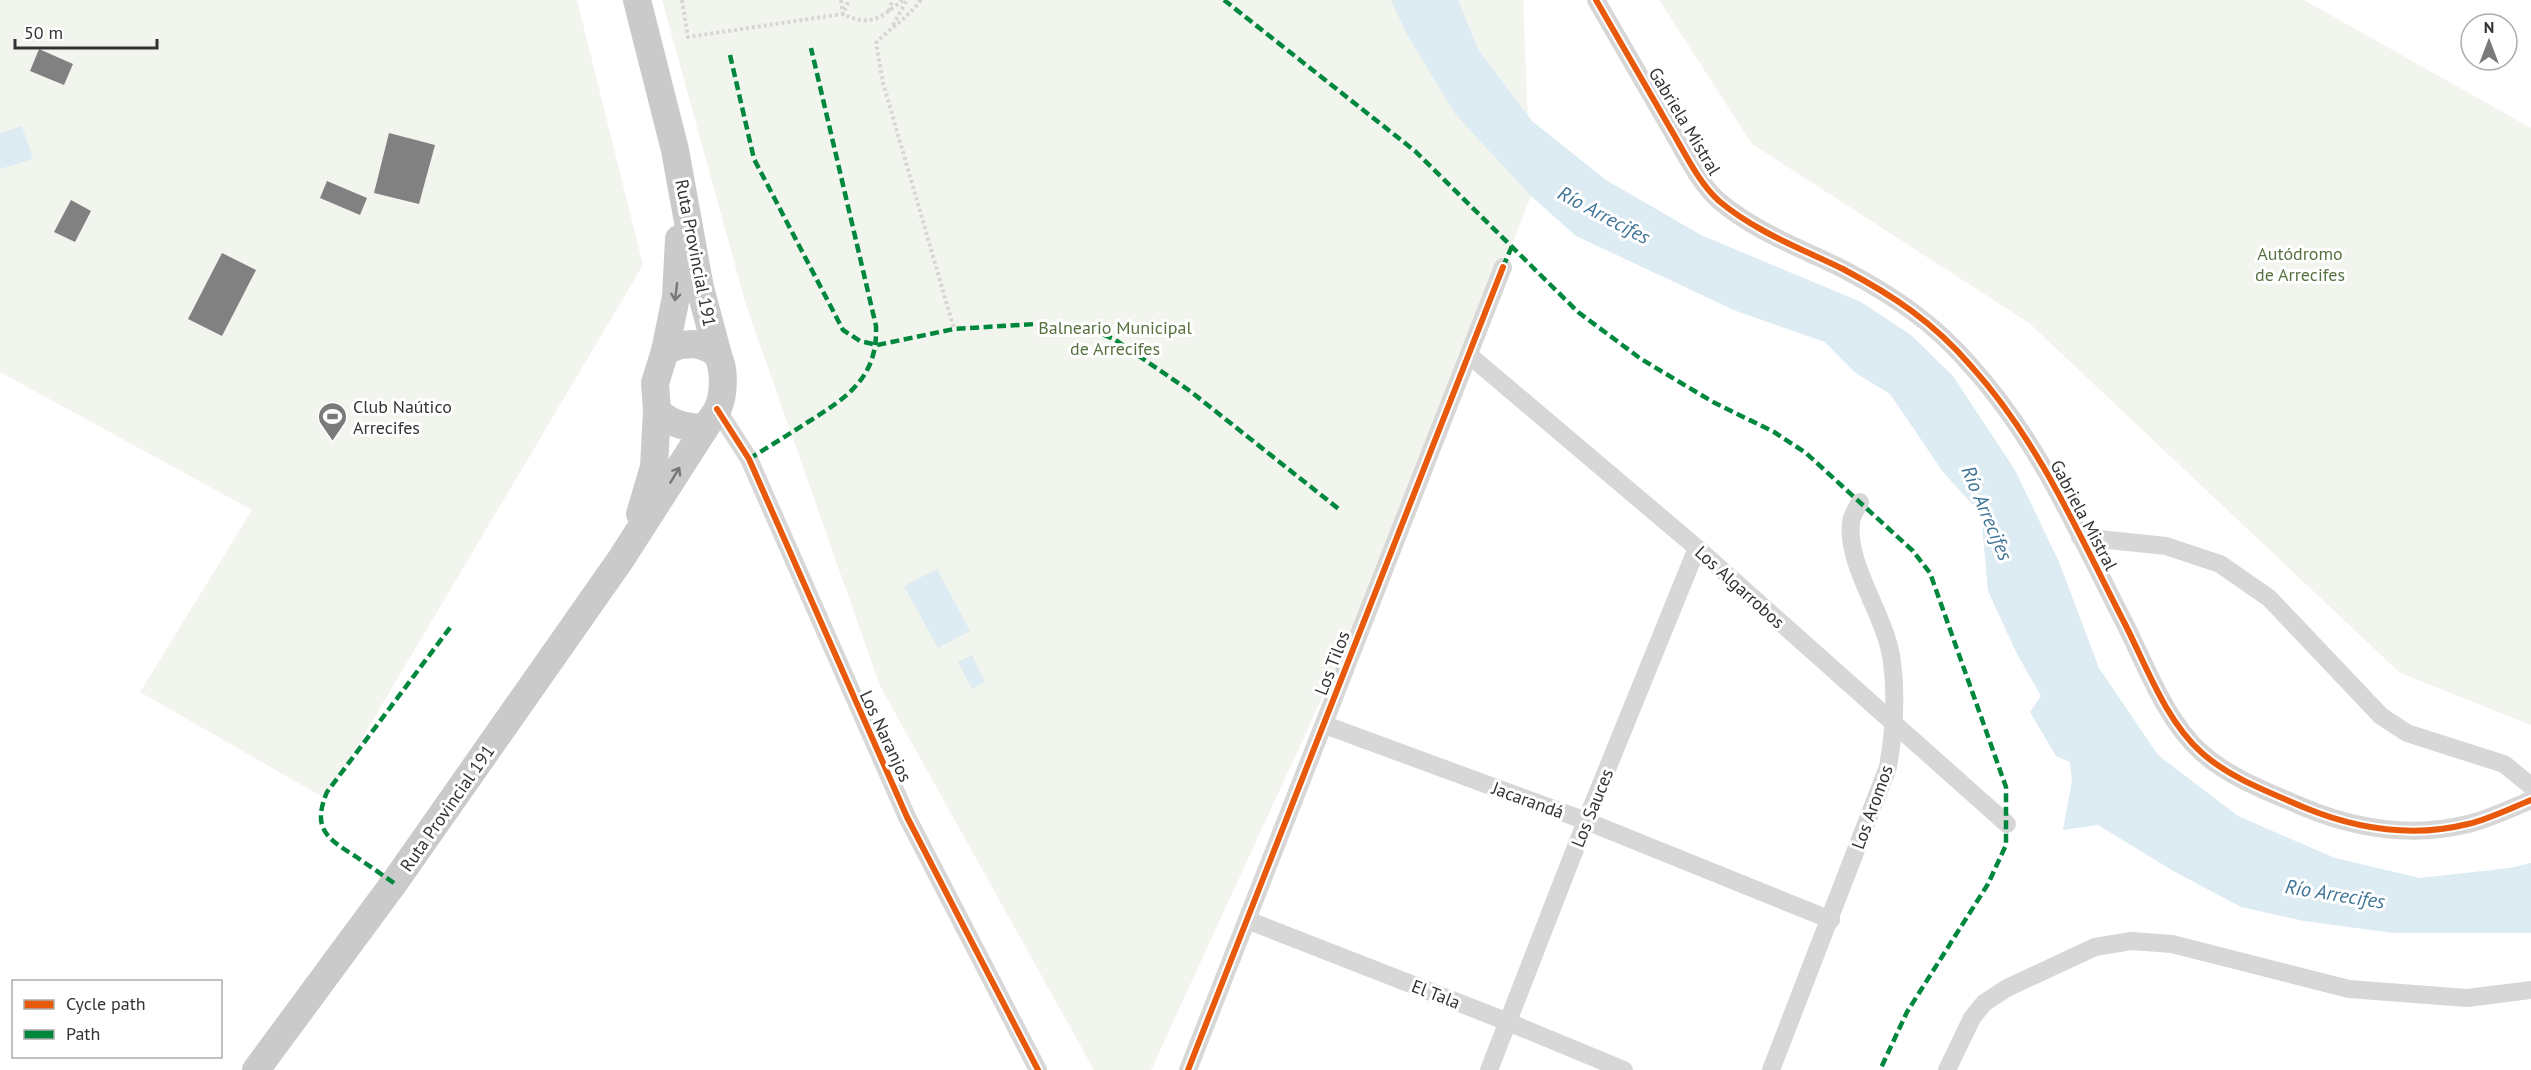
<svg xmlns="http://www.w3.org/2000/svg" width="2531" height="1070" font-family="'PT Sans',sans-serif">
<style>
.green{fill:#f1f5ed}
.water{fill:#ddebf3}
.building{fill:#818181}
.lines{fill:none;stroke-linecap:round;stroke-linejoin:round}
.path{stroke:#d6d6d6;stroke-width:4;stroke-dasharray:3 3;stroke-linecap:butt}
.minor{stroke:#d7d7d7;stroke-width:18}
.primary{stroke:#cacaca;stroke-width:28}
.quiet{stroke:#00873e;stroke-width:4.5;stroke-dasharray:9 4.5;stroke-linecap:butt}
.cycleway-casing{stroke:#fff;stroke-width:10}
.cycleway{stroke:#e8590c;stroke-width:6}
.oneway{stroke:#777}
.labels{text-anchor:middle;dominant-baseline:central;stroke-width:6;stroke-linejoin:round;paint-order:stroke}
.street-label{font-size:18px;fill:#333;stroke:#fff}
.park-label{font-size:18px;fill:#56703f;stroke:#fff}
.poi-label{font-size:18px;fill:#333;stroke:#fff;text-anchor:start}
.water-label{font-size:20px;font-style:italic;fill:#3f7597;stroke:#fff}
</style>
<rect width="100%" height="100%" fill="#fff"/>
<g class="green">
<path d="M0 0H577L643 265 326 799 140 692 252 510 0 372Z"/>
<path d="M662 0H1523L1531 196 1402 524 1151 1070H1094L880 686 746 305Z"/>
<path d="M1659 0H2304L2531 128V725L2400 673 2029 323 1752 144Z"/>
</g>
<g class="water">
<path d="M1391 0H1458L1478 49 1532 121 1606 180 1701 235 1861 302 1911 335 1953 376 2015 470 2059 562 2099 668 2158 755 2238 816 2335 858 2420 878 2510 868 2531 863V933H2393L2304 921 2241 907 2175 872 2098 825 2063 830 2072 780 2070 762 2056 756 2030 712 2041 696 2016 652 1988 591 1981 514 1943 472 1890 394 1854 372 1825 342 1736 311 1576 236 1531 196 1456 115 1406 33Z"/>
<path d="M22 126 33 159 0 169V133Z"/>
<path d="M937 569 970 631 938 648 904 586Z"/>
<path d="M972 655 985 682 972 689 958 662Z"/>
</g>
<g class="building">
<path d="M39 49 73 64 64 85 30 71Z"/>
<path d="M389 133 435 145 419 204 374 193Z"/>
<path d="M327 181 367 198 360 215 320 198Z"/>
<path d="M71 200 91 211 75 242 54 232Z"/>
<path d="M222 253 256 270 222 336 188 319Z"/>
</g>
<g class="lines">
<g class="path">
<path d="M682 0 688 37 843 14C871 28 881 17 903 0"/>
<path d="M841 0 843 14 849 0"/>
<path d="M921 0C907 19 892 26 876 43L883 83 954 329"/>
<path d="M889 11 892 0"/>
<path d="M893 25 907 0"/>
</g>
<g class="minor">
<path d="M1596 0C1621 43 1646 86 1670 128 1685 153 1698 182 1719 201 1756 232 1800 248 1843 269 1894 296 1933 322 1971 366 2039 441 2080 537 2126 626 2147 668 2166 721 2202 753 2230 778 2269 792 2303 807 2356 829 2412 838 2468 824 2489 819 2511 808 2531 800"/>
<path d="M1469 355 1697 548 2007 824"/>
<path d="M717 409 749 459 907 817 1038 1070"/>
<path d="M2080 537 2166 546 2220 564 2269 598 2381 716 2407 733 2504 764 2531 786"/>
<path d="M1325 725 1586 821 1831 920"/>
<path d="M1247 920 1508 1022 1624 1070"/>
<path d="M1188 1070 1503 267"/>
<path d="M1489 1070 1586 821 1697 548"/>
<path d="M1771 1070 1888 767C1894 732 1897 698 1892 662 1887 617 1846 566 1851 523 1851 516 1857 508 1860 502"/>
<path d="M1947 1070 1972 1018 1984 1003 2007 988 2095 947 2131 941 2172 944 2349 989 2467 998 2531 990"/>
</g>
<g class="primary">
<path d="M637 0 675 150 700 288 718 355"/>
<path d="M694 344C702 346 709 347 715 353 726 363 724 395 718 408 715 415 709 421 705 428 685 427 672 425 657 411L655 383 665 351 680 345Z"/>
<path d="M665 351 676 297 679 239"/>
<path d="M640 514 654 467 657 411"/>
<path d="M256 1070 394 883 621 559 705 428"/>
</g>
<g class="quiet">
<path d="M1224 0 1415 151 1578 312 1641 359 1713 402 1774 432 1806 453 1913 551 1930 573 2006 787V845L1988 884 1907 1012 1880 1070"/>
<path d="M730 55 754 159 843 330 860 341 877 345 954 329 1035 324 1084 327 1114 339 1190 391 1340 510"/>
<path d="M1503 267 1512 246"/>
<path d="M749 459C768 447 788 435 808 422 848 397 878 377 876 326L811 48"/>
<path d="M394 883C381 874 368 865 355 856 326 838 312 828 327 792L452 625"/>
</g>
<defs>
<g id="cycleway">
<path d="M1596 0C1621 43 1646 86 1670 128 1685 153 1698 182 1719 201 1756 232 1800 248 1843 269 1894 296 1933 322 1971 366 2039 441 2080 537 2126 626 2147 668 2166 721 2202 753 2230 778 2269 792 2303 807 2356 829 2412 838 2468 824 2489 819 2511 808 2531 800"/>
<path d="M717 409 749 459 907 817 1038 1070"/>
<path d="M1188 1070 1503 267"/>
</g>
</defs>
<use href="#cycleway" class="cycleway-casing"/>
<use href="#cycleway" class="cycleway"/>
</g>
<defs><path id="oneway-shaft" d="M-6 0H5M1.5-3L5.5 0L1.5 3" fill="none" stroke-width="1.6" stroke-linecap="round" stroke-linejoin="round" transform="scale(1.5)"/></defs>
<g class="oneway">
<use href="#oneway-shaft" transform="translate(676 292) rotate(97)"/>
<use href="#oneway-shaft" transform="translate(675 475) rotate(-59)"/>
</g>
<defs>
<symbol id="stadium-pin" viewBox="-11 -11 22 30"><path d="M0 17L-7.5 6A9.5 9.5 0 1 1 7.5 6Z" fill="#7a7a7a" stroke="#fff"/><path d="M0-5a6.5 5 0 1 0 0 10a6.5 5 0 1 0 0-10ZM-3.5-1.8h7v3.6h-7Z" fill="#fff"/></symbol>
</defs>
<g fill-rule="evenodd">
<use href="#stadium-pin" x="316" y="400" width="33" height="45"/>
</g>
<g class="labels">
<g class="street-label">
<text transform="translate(1685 121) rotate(59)">Gabriela Mistral</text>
<text transform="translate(696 253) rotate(79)">Ruta Provincial 191</text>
<text transform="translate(2084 515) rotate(62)">Gabriela Mistral</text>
<text transform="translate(1740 587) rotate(42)">Los Algarrobos</text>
<text transform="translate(1332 663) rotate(-69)">Los Tilos</text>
<text transform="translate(886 736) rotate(65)">Los Naranjos</text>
<text transform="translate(1528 800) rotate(20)">Jacarandá</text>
<text transform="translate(1872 807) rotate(-70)">Los Aromos</text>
<text transform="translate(447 808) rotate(-55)">Ruta Provincial 191</text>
<text transform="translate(1592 808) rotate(-68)">Los Sauces</text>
<text transform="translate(1436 994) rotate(21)">El Tala</text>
</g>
<g class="park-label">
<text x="2300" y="253">Autódromo<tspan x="2300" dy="21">de Arrecifes</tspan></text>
<text x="1115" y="327">Balneario Municipal<tspan x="1115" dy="21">de Arrecifes</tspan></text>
</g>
<g class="poi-label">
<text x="353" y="406">Club Naútico<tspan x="353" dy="21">Arrecifes</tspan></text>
</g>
<g class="water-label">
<text transform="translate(1604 215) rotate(28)">Río Arrecifes</text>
<text transform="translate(1987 513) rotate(67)">Río Arrecifes</text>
<text transform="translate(2335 894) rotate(9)">Río Arrecifes</text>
</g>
</g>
<rect x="12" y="980" width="210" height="78" fill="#ffffff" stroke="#adadad" stroke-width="1.5"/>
<rect x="24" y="1000" width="30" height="9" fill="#e8590c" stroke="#adadad" stroke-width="1.5"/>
<text x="66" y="1010" font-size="18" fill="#333333">Cycle path</text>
<rect x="24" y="1030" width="30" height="9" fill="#00873e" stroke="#adadad" stroke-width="1.5"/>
<text x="66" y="1040" font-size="18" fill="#333333">Path</text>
<g transform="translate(2489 42)"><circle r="28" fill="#ffffff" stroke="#adadad" stroke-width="1.5"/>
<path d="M0-4.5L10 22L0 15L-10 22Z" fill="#7a7a7a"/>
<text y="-9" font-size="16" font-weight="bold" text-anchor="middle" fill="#333333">N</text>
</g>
<path d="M15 39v9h142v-9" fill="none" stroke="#333333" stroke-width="3"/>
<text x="24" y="39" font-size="18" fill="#333333" stroke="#ffffff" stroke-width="4.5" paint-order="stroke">50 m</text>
</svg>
